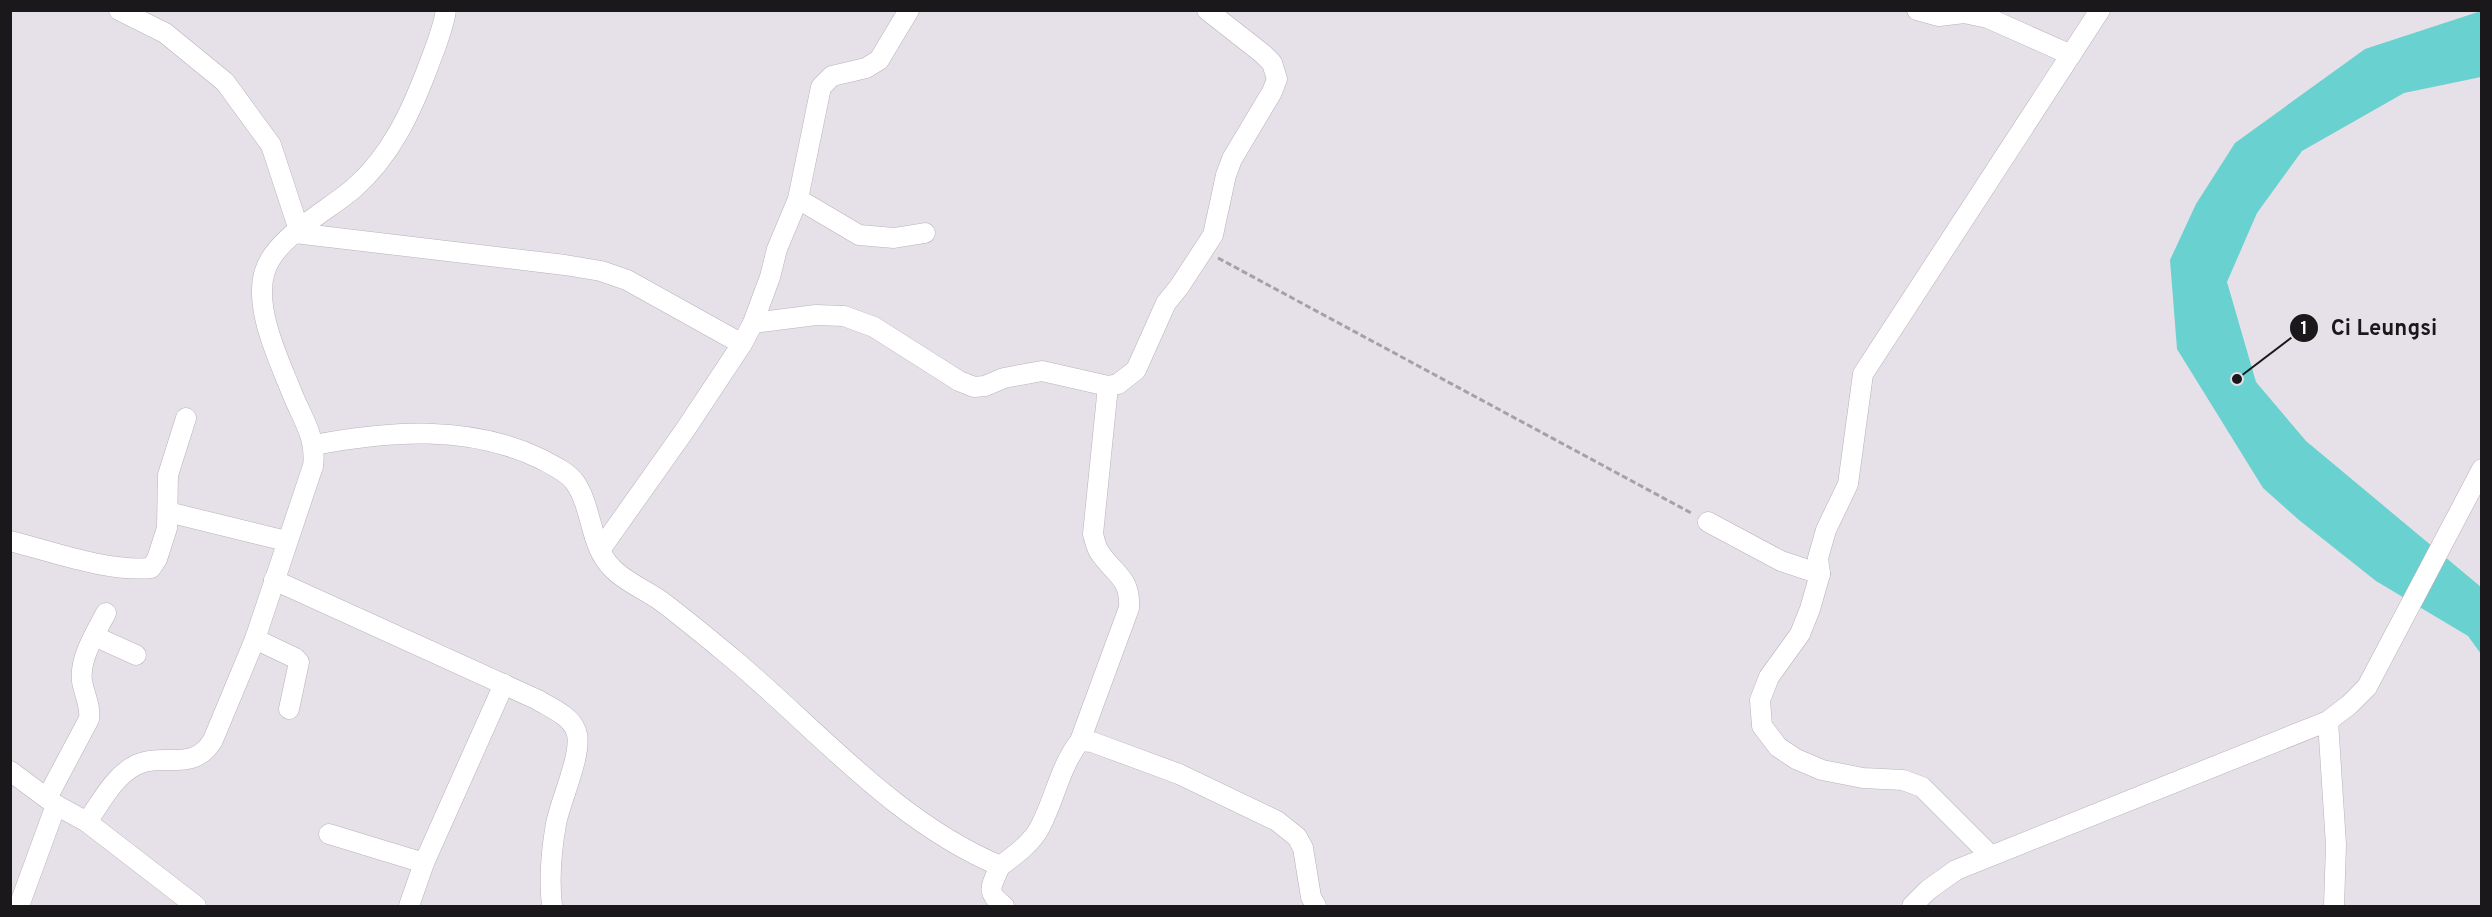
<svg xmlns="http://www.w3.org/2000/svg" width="2492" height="917" font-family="Overpass,sans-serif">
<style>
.water{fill:#69d1cf}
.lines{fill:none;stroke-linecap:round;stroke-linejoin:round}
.minor-casing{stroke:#b7b2b8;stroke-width:21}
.path{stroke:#a5a1a6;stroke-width:3;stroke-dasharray:6 3;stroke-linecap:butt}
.minor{stroke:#fff;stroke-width:20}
.leader{fill:none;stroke:#1a181b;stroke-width:2}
.callout-dot{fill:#1a181b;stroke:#e6e1e8;stroke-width:2}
.mark-label{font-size:18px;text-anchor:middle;font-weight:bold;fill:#fff}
.callout-label{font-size:22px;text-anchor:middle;font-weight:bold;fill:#1a181b;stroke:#e6e1e8;stroke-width:4.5;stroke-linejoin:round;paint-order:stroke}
</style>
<rect width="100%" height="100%" fill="#e6e1e8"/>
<path class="water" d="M2481 11V77L2404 93 2302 151 2257 213 2227 282 2256 382 2306 441 2481 587V654L2468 636 2376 581 2299 520 2263 488 2177 349 2170 260 2196 204 2235 143 2365 49Z"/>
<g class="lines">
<defs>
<g id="minor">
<path d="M119 10 165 33 225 82 271 145 299 230"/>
<path d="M1917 10 1939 16 1964 13 1988 18 2071 55"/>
<path d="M798 199 859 235 894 238 925 233"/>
<path d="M295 233 565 265 601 271 627 280 742 344"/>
<path d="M753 323 816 315 844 316 874 327 959 381 974 387 985 386 1004 378 1042 371 1108 386 1118 384 1136 370 1166 303 1179 287 1213 235 1226 175 1232 159 1272 92 1277 79 1272 63 1263 54 1207 10"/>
<path d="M314 445C389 431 469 424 541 459 552 465 566 471 574 481 593 507 589 545 612 568 625 582 646 590 661 601 685 619 709 639 732 658 819 731 894 821 1000 866 1014 856 1032 843 1040 827 1055 799 1060 766 1080 741L1092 742 1179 774 1277 821 1297 837 1303 848 1311 897 1316 906"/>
<path d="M168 512 286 541"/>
<path d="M1708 522 1781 561 1820 574"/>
<path d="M10 541C54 552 107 572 151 568L157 559 167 528 168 475 186 418"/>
<path d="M600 550 685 430 742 344 753 323 770 277 777 249 798 199 821 87 832 76 866 68 879 60 909 10"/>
<path d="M274 580 538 700C551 708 571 716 576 731 584 751 560 801 556 824 551 852 549 879 552 906"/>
<path d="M94 636 136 655"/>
<path d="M255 639 295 658 299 662 289 709"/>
<path d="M2328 721 2336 845 2334 906"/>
<path d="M1080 741 1129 608C1131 578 1114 574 1100 553 1096 548 1095 541 1093 534L1108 386"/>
<path d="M10 771 56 805 87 822 196 906"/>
<path d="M47 798 89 719C91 706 84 694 82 681 79 659 96 632 106 613"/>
<path d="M87 822C101 802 114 776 136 765 163 752 194 773 213 740L255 639 313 466C317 438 302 418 292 393 279 360 253 307 265 271 275 238 327 211 353 189 391 156 411 112 428 67 435 48 443 30 446 10"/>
<path d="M329 834 424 863"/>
<path d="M1990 855 1922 787 1903 780 1863 778 1822 770 1796 759 1778 747 1762 726 1760 700 1769 677 1800 634 1810 609 1820 574 1818 558 1826 530 1848 484 1863 374 2100 10"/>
<path d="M1000 866C991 887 985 892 1004 906"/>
<path d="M19 906 56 805"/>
<path d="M409 906 424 863 504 684"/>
<path d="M1912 906 1928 890 1956 870 2328 721 2349 705 2367 687 2482 469"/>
</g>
</defs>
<use href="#minor" class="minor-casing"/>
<path class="path" d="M1218 258 1693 514"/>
<use href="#minor" class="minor"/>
</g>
<path class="leader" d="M2237 379L2304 328"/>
<g class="callout-dot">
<circle cx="2237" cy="379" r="6"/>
<circle cx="2304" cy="328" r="15"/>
</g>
<g class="mark-label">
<text x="2304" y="334">1</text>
</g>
<g class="callout-label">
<text x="2384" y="335">Ci Leungsi</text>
</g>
<rect width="2492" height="917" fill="none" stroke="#1a181b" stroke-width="24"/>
</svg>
